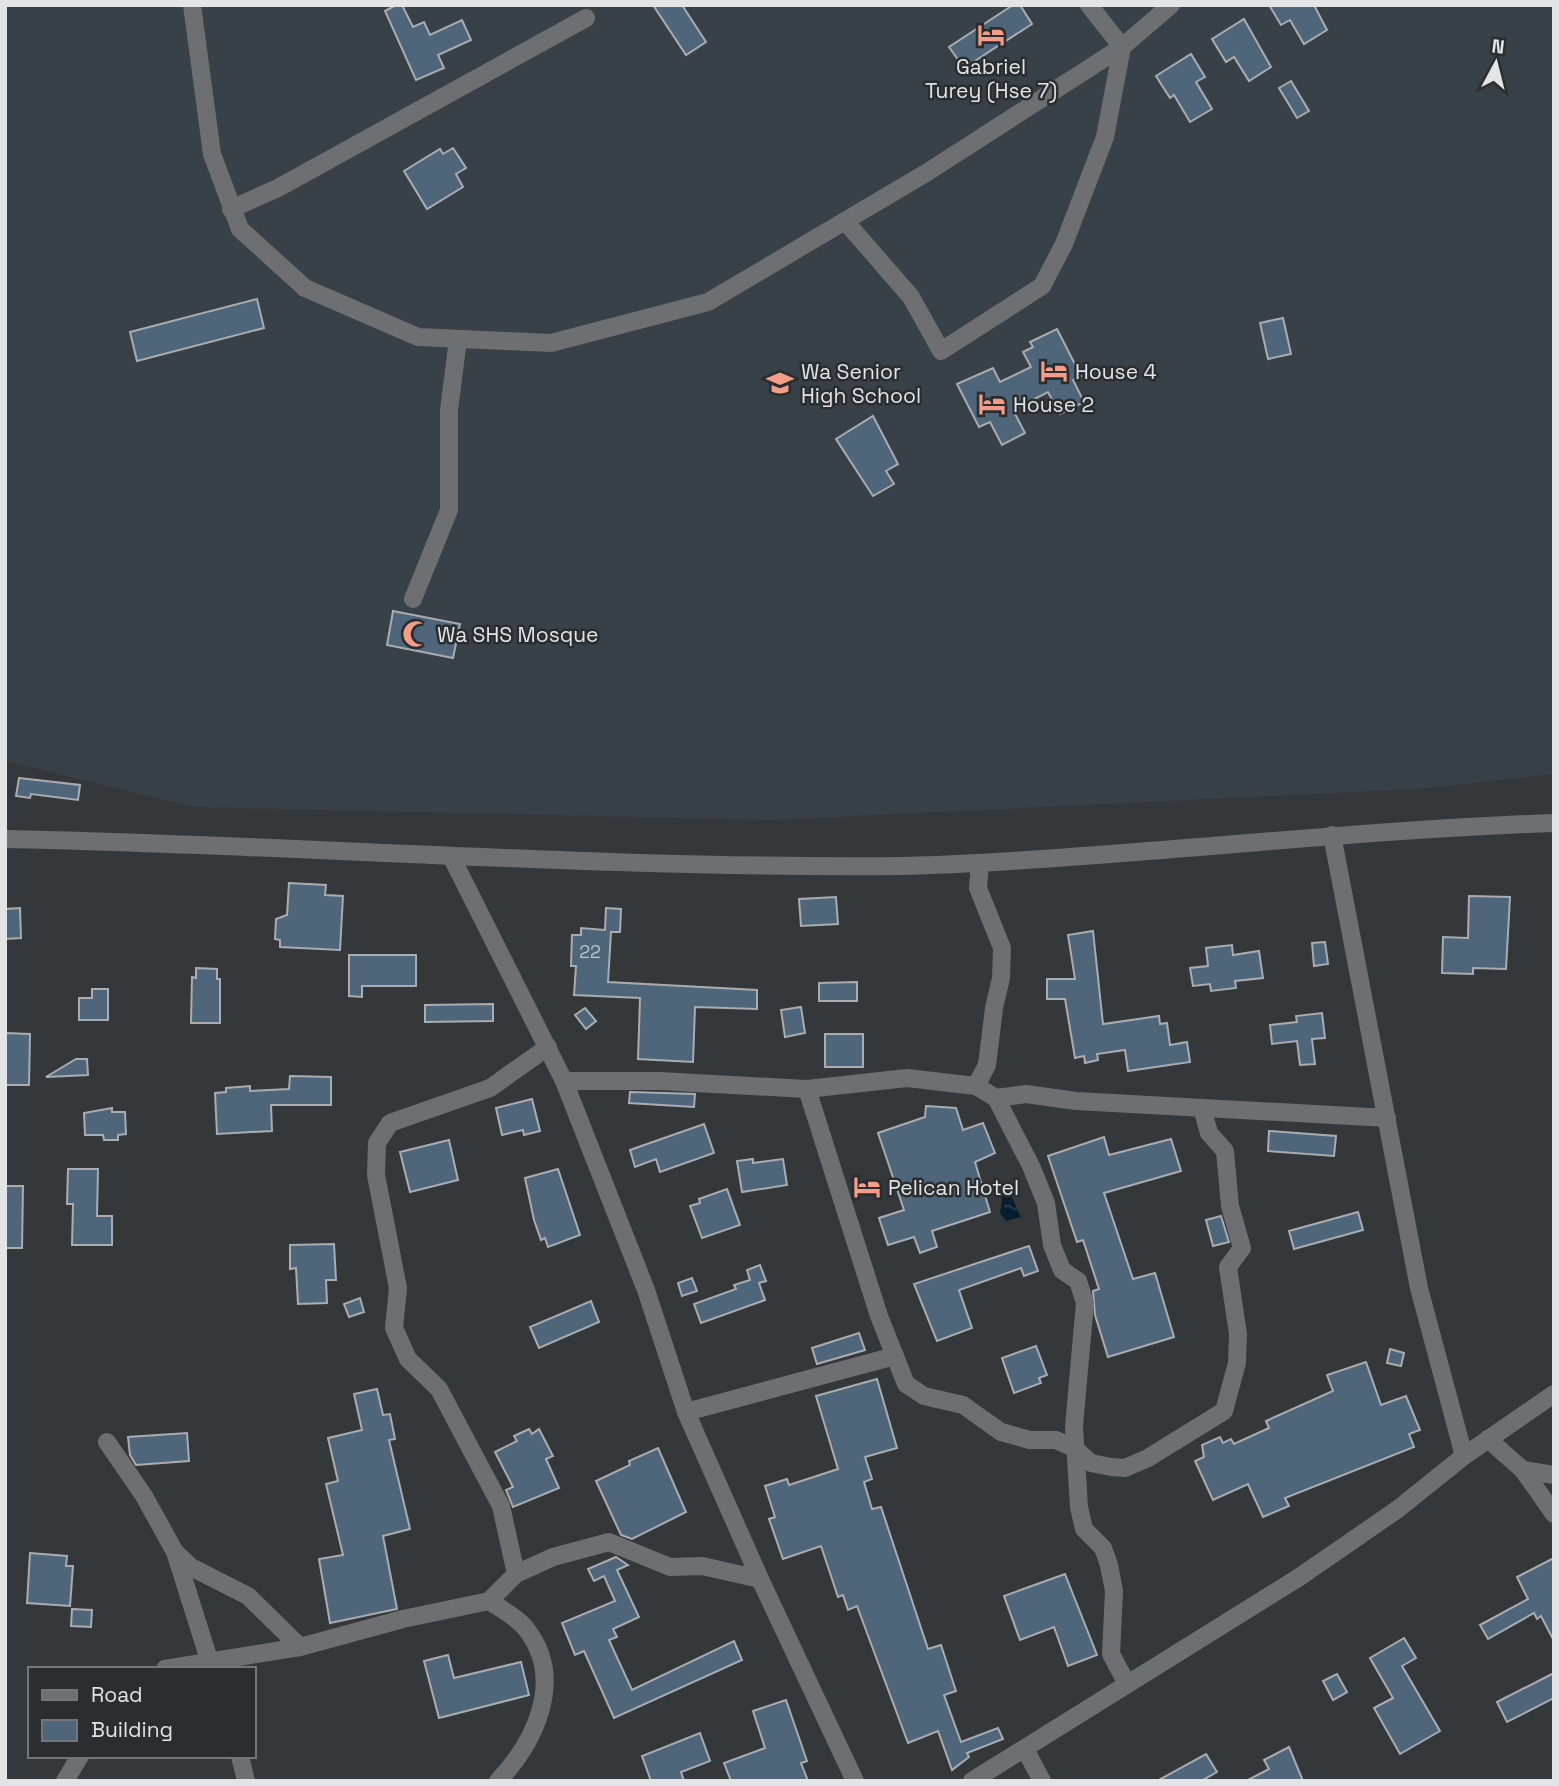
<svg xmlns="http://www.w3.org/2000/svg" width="1559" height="1786" font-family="'Space Grotesk',sans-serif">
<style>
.built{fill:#384148}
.water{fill:url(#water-ripples)}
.building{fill:#4f667a;stroke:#a9acb0;stroke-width:2}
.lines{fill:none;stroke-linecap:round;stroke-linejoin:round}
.minor{stroke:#6d6f70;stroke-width:18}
.labels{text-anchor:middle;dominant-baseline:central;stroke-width:5;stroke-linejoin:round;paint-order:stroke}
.number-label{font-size:18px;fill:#bdc4cb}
.poi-label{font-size:21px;fill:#e2e4e6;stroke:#2b2e31;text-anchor:start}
</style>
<defs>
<pattern id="water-ripples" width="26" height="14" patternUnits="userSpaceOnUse" patternTransform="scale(1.75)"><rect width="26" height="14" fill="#081e2e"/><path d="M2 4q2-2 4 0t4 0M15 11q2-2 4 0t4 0" fill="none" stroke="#2c3f4c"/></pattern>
</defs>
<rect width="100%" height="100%" fill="#35383b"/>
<path class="built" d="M5 5H1554V774L1418 789 770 820 194 807 5 761Z"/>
<path class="water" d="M1007 1186 1021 1217 1006 1221 1000 1213 1002 1200 999 1190Z"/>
<g class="building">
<path d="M396 5H402L413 27 424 22 430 35 462 20 471 40 438 55 444 68 416 80 385 11Z"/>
<path d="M653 5H682L706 42 686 55Z"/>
<path d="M1013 5H1020L1032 24 964 68 949 47Z"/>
<path d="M1269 5H1314L1327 30 1304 44 1290 20 1281 25Z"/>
<path d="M1244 19 1271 67 1249 81 1234 57 1226 62 1212 39Z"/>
<path d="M1191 54 1205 77 1196 82 1212 109 1190 122 1174 95 1170 98 1156 76Z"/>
<path d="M1291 81 1309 111 1297 118 1279 88Z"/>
<path d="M453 148 466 168 456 174 463 187 427 209 404 171 440 149 443 154Z"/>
<path d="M257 299 264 328 137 361 130 332Z"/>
<path d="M1283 318 1291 354 1268 359 1260 323Z"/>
<path d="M1057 329 1081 376 1073 380 1084 402 1060 414 1048 392 1013 410 1025 433 1002 445 990 422 979 427 957 384 993 368 1000 382 1031 367 1023 352 1033 347 1030 342Z"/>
<path d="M873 416 898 464 886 471 894 484 873 496 836 439Z"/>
<path d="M393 611 460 624 453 658 387 645Z"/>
<path d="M19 778 80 785 78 800 31 794 30 798 16 796Z"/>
<path d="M289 883 326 885 325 895 343 896 340 950 280 947V940L275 939 276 919 287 915Z"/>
<path d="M1469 896 1510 897 1506 969 1473 968V974L1442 973 1443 937 1468 938Z"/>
<path d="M836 897 838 924 801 926 799 899Z"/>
<path d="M20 908 21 938 5 939V909Z"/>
<path d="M606 908 621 909 620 932H611L608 982 757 990V1009L695 1007 693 1062 638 1059 640 998 574 995 576 966H571L572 935H581V928L605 930Z"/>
<path d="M1093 931 1103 1024 1159 1016 1160 1024 1167 1023 1170 1045 1187 1042 1190 1062 1128 1071 1125 1050 1097 1054 1098 1060 1085 1063 1084 1056 1075 1058 1065 999H1047V979H1075L1068 935Z"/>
<path d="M1325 942 1328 964 1314 966 1312 943Z"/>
<path d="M1232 945 1233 955 1259 951 1263 978 1235 981 1236 988 1211 991 1210 984 1193 986 1190 968 1208 966 1206 948Z"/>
<path d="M349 955H416V986H362V997L349 996Z"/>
<path d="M196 968 217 969V979H220V1023H191L192 977 196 978Z"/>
<path d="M857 982V1001H819V983Z"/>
<path d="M92 989H108V1020H79V998H92Z"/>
<path d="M493 1004V1021L425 1022V1005Z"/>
<path d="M801 1007 805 1033 785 1037 781 1010Z"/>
<path d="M585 1008 596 1021 586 1029 575 1015Z"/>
<path d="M1322 1013 1325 1038 1312 1039 1315 1064 1300 1065 1297 1041 1272 1044 1270 1025 1297 1022 1296 1016Z"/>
<path d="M5 1033 30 1034 29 1085H5Z"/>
<rect x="825" y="1034" width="38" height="33"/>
<path d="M76 1059H87L88 1075 46 1077Z"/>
<path d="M290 1076 331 1077V1105H271L272 1131 217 1134 215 1093 226 1092V1088L250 1086V1091L289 1089Z"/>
<path d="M630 1092 695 1094 694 1107 629 1103Z"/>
<path d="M532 1099 540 1131 524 1135 523 1130 502 1135 496 1108Z"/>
<path d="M926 1106 956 1108 963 1130 983 1123 995 1153 975 1162 990 1212 932 1231 937 1247 920 1253 914 1237 888 1245 879 1218 904 1210 878 1133 925 1117Z"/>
<path d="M112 1108V1112H125L126 1134 118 1135V1140H104L103 1135H85L84 1113Z"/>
<path d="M704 1124 714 1153 660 1172 656 1159 635 1167 630 1150Z"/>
<path d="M1269 1131 1336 1136 1334 1156 1268 1151Z"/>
<path d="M1104 1137 1109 1155 1171 1139 1181 1171 1104 1193 1133 1279 1155 1273 1174 1337 1108 1357 1095 1315 1093 1291 1099 1289 1083 1240 1077 1242 1048 1156Z"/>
<path d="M449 1140 458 1180 410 1192 400 1152Z"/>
<path d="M753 1159V1163L783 1159 787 1185 742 1192 737 1161Z"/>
<path d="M68 1169H98L97 1216H112V1245H72L73 1204H67Z"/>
<path d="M558 1169 580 1235 548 1247 545 1238 541 1240 534 1220 525 1178Z"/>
<path d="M5 1186H23L22 1248H5Z"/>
<path d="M727 1189 740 1225 702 1238 690 1206 700 1203 699 1199Z"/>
<path d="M1358 1212 1363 1230 1294 1249 1289 1231Z"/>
<path d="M1221 1216 1229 1242 1213 1246 1206 1220Z"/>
<path d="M334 1244 336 1280H326L327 1303 298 1304 296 1268 290 1269V1245Z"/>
<path d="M1029 1246 1038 1271 1024 1276 1021 1268 959 1290 972 1328 937 1341 914 1284Z"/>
<path d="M760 1265 766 1281 759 1283 765 1300 701 1323 694 1304 736 1289 734 1285 750 1280 747 1270Z"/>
<path d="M692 1278 697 1291 682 1296 678 1283Z"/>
<path d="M360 1298 364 1312 349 1317 344 1304Z"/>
<path d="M591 1301 599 1322 539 1348 530 1327Z"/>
<path d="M859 1333 865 1350 817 1364 812 1348Z"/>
<path d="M1036 1346 1047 1375 1039 1378 1041 1383 1014 1393 1002 1358Z"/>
<path d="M1390 1349 1404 1353 1401 1366 1387 1363Z"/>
<path d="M1366 1362 1381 1405 1406 1396 1420 1430 1409 1434 1414 1447 1285 1498 1289 1506 1263 1517 1248 1484 1213 1500 1195 1461 1204 1457 1202 1445 1220 1437 1223 1443 1231 1439 1234 1444 1269 1428 1266 1421 1333 1391 1327 1375Z"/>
<path d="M877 1379 897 1448 865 1457 872 1479 864 1482 872 1509 881 1507 928 1649 941 1645 956 1691 944 1695 961 1742 998 1728 1003 1739 967 1753 969 1757 952 1770 938 1731 908 1743 857 1606 848 1610 843 1595 838 1597 821 1546 783 1559 769 1519 775 1517 765 1486 787 1479 789 1485 838 1469 816 1396Z"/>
<path d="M377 1389 383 1415 390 1414 395 1439 389 1440 410 1529 383 1536 397 1609 330 1623 319 1559 343 1555 326 1484 338 1481 328 1438 362 1430 354 1394Z"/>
<path d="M529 1429 532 1434 539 1429 553 1456 546 1459 559 1488 513 1507 506 1490 513 1487 495 1452 517 1441 514 1436Z"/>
<path d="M187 1433 189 1461 136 1465 130 1455 128 1437Z"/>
<path d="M658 1448 686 1512 632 1539 621 1535 596 1481 630 1465 629 1461Z"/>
<path d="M30 1553 67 1556 66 1566H73L70 1606 27 1603Z"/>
<path d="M616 1557 628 1565 617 1570 639 1617 613 1629 617 1637 609 1640 632 1690 734 1641 742 1660 614 1718 584 1651 575 1655 562 1623 615 1601 604 1576 594 1581 588 1569Z"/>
<path d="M1554 1558V1641L1541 1616 1537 1619 1534 1613 1488 1639 1480 1625 1528 1599 1517 1577Z"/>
<path d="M1065 1574 1097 1655 1068 1666 1054 1627 1020 1640 1004 1596Z"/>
<path d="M72 1609 92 1610 91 1627 71 1626Z"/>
<path d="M1404 1638 1416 1658 1402 1666 1440 1731 1400 1754 1374 1708 1393 1698 1370 1658Z"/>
<path d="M448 1655 454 1678 521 1662 529 1695 439 1718 424 1661Z"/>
<path d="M1554 1673V1698L1507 1722 1497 1702Z"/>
<path d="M1337 1674 1347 1692 1333 1700 1323 1681Z"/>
<path d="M786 1700 807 1761 801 1763 808 1781H731L724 1763 765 1748 753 1711Z"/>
<path d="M700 1733 710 1761 681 1772 684 1781H651L642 1756Z"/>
<path d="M1289 1747 1303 1781H1246L1269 1769 1264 1760Z"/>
<path d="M1206 1754 1217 1772 1201 1781H1157Z"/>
</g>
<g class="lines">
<g class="minor">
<path d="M192 5 212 154 240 229 305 288 418 337 551 343 708 302 926 173 1122 47 1171 5"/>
<path d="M231 209 278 188 586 18"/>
<path d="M845 221 911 297 941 351 1042 286 1064 244 1105 137 1122 47 1089 5"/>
<path d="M413 599 449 510V410L458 339"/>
<path d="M1332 835 1419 1288 1464 1456"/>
<path d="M5 839C304 845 602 869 901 866 971 865 1041 859 1111 854 1258 843 1406 828 1554 823"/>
<path d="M451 856 564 1081 646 1290 686 1412 760 1579 855 1781"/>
<path d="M564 1081H659L807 1089 907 1078 976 1086 996 1098 1026 1094 1076 1101 1387 1118"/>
<path d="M976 1086 987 1065 994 1008 1001 978 1002 948 978 888 980 863"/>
<path d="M807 1089 879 1316 906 1384 924 1396 963 1405 1001 1432 1030 1440H1056L1074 1448 1091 1463 1111 1467 1125 1468 1148 1458 1224 1411 1237 1363 1238 1334 1228 1267 1242 1248 1230 1206 1225 1151 1209 1133 1202 1108"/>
<path d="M996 1098 1031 1166 1046 1203 1052 1245 1062 1270 1078 1281 1085 1303 1074 1426 1079 1507 1084 1529 1103 1548 1109 1565 1114 1591 1111 1654 1127 1684"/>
<path d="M686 1412 895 1356"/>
<path d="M1488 1439 1523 1470 1554 1514"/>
<path d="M107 1442 144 1496 175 1552 191 1567 248 1596 300 1647"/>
<path d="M1523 1470 1554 1475"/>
<path d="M176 1555 212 1669"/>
<path d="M516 1574 501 1506 439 1389 408 1359 394 1328 398 1288 376 1175 377 1143 390 1123 490 1088 548 1047"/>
<path d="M489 1601C501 1609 518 1618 527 1630 565 1680 535 1742 498 1781"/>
<path d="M165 1669 300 1647 403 1619 489 1601 516 1574 553 1557 609 1542 670 1567 702 1566 760 1579"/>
<path d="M1025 1749 1042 1781"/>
<path d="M240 1756 246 1781"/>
<path d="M65 1781 80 1756"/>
<path d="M972 1781 1298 1578 1398 1509 1464 1456 1554 1394"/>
</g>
</g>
<defs>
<symbol id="hotel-bare" viewBox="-9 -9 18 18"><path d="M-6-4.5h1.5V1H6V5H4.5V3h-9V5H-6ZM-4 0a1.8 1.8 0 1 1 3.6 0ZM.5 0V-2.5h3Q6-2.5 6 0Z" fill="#f49e8a" stroke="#2b2e31" stroke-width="2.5" paint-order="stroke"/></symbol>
<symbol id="school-bare" viewBox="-9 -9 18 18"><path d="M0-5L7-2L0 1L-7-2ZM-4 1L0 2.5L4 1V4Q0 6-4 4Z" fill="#f49e8a" stroke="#2b2e31" stroke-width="2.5" paint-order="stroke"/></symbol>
<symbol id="mosque-bare" viewBox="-9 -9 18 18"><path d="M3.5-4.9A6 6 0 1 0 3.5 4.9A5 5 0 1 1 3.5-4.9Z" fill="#f49e8a" stroke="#2b2e31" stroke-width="2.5" paint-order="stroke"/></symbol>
</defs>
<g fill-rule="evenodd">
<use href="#hotel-bare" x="972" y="16" width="38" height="38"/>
<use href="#hotel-bare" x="1035" y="352" width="38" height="38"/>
<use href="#school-bare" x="761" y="364" width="38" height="38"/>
<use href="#hotel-bare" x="973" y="385" width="38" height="38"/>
<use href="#mosque-bare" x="397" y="615" width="38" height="38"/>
<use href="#hotel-bare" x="848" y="1168" width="38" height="38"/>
</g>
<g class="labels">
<g class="number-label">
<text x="590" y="951">22</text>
</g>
<g class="poi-label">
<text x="991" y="66" text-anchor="middle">Gabriel<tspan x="991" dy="24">Turey (Hse 7)</tspan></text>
<text x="801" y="371">Wa Senior<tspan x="801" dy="24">High School</tspan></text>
<text x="1075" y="371">House 4</text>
<text x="1013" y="404">House 2</text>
<text x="437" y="634">Wa SHS Mosque</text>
<text x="888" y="1187">Pelican Hotel</text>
</g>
</g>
<rect width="1559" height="1786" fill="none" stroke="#e2e4e6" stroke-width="14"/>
<rect x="28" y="1667" width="228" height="91" fill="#2b2e31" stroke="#747779" stroke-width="2"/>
<rect x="42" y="1690" width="35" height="10" fill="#6d6f70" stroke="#747779" stroke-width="2"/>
<text x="91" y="1702" font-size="21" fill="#e2e4e6">Road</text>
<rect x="42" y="1720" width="35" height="21" fill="#4f667a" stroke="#747779" stroke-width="2"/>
<text x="91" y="1737" font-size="21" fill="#e2e4e6">Building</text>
<g transform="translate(1496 63) rotate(7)" stroke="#2b2e31" stroke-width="5" paint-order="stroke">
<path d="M0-5L12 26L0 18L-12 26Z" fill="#e2e4e6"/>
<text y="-10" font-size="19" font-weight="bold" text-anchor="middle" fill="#e2e4e6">N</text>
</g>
</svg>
